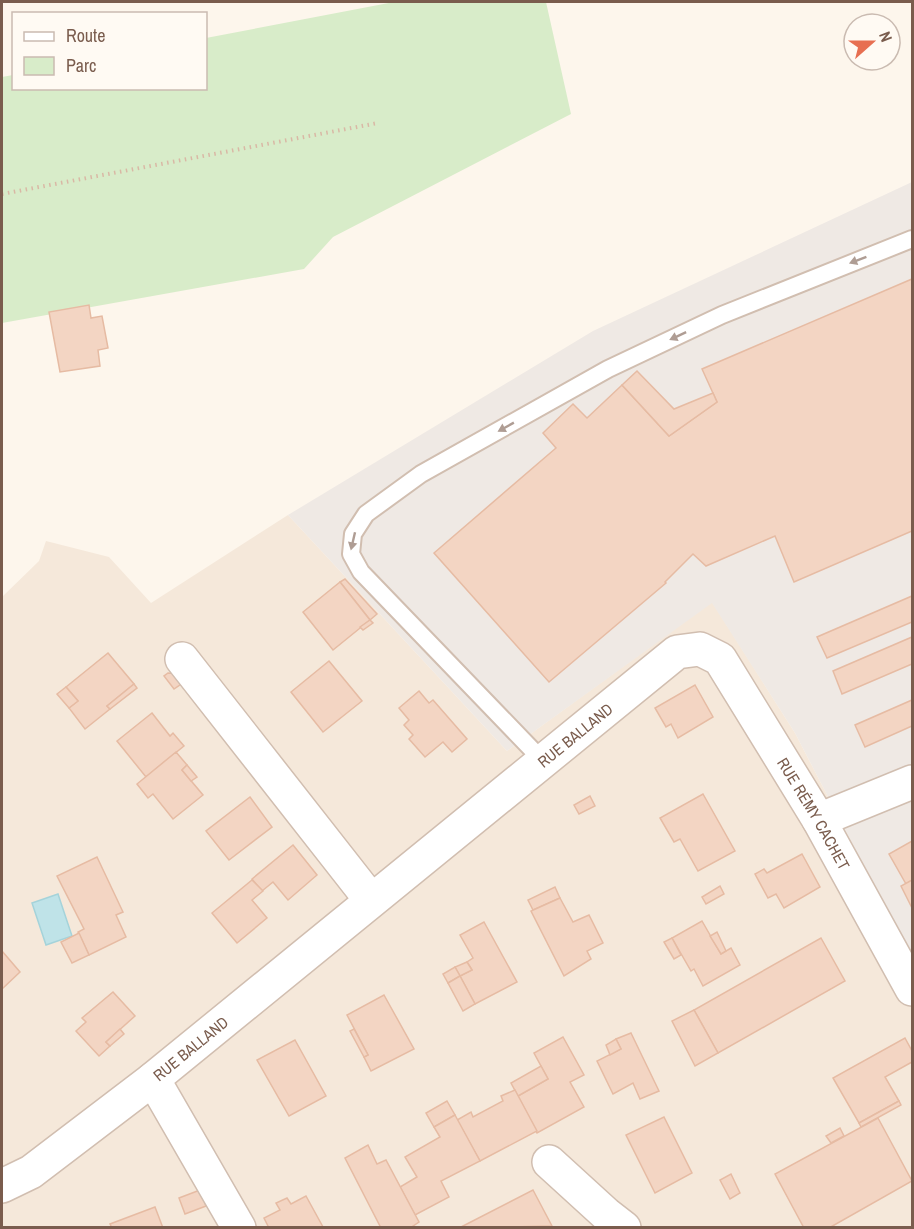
<svg xmlns="http://www.w3.org/2000/svg" width="914" height="1229" font-family="'Archivo Narrow',sans-serif">
<style>
.residential{fill:#f5e8da}
.industrial{fill:#efe9e4}
.green{fill:#d8ecc9}
.water{fill:#bfe3e8;stroke:#a5d3da;stroke-width:1.5}
.building{fill:#f3d5c3;stroke:#e6bba3;stroke-width:1.5}
.lines{fill:none;stroke-linecap:round;stroke-linejoin:round}
.lane-casing{stroke:#d1beb0;stroke-width:20}
.street-casing{stroke:#d1beb0;stroke-width:36}
.path{stroke:#d9b8a5;stroke-width:4;stroke-dasharray:1.5 4.5;stroke-linecap:butt}
.lane{stroke:#fff;stroke-width:16}
.street{stroke:#fff;stroke-width:33}
.oneway{fill:#af9d94}
.labels{text-anchor:middle;dominant-baseline:central;stroke-width:6;stroke-linejoin:round;paint-order:stroke}
.street-label{font-size:16px;fill:#7a5c4d;stroke:#fffaf3}
</style>
<rect width="100%" height="100%" fill="#fdf6ec"/>
<path class="residential" d="M288 515 507 751 712 602 795 733 912 959V1227L2 1228V597L39 561 46 541 109 557 151 603Z"/>
<path class="industrial" d="M912 182V959L795 733 712 603 507 751 288 515 593 331Z"/>
<path class="green" d="M394 2H546L571 114 333 237 304 269 2 323V77L13 75 14 88H206V38Z"/>
<path class="water" d="M58 894 72 936 46 945 32 903Z"/>
<g class="building">
<path d="M912 279V531L794 582 775 536 706 566 693 554 665 582 666 583 549 682 434 553 556 448 543 433 573 404 587 418 622 385 669 436 717 402 702 369Z"/>
<path d="M89 305 91 318 102 316 108 348 98 350 100 366 60 372 49 312Z"/>
<path d="M637 371 674 409 713 393 717 402 669 436 622 385Z"/>
<path d="M345 579 377 614 370 620 340 582Z"/>
<path d="M340 582 370 620 333 650 303 612Z"/>
<path d="M912 596V622L827 658 817 637Z"/>
<path d="M370 620 373 623 363 630 360 627Z"/>
<path d="M912 637V664L842 694 833 671Z"/>
<path d="M108 653 134 684 107 706 110 709 85 729 69 708 78 701 66 687Z"/>
<path d="M329 661 362 701 323 732 291 692Z"/>
<path d="M168 673 182 674 187 680 174 689 164 676Z"/>
<path d="M134 684 137 688 110 709 107 706Z"/>
<path d="M695 685 713 717 678 738 671 724 666 727 655 708Z"/>
<path d="M66 687 78 701 69 708 57 694Z"/>
<path d="M419 691 429 703 433 700 467 739 452 752 443 742 425 757 409 739 413 735 404 725 409 720 399 708Z"/>
<path d="M912 700V726L865 747 855 725Z"/>
<path d="M152 713 170 736 173 733 184 746 146 777 117 741Z"/>
<path d="M176 752 187 765 182 770 203 795 173 819 153 794 148 798 137 784Z"/>
<path d="M187 765 197 777 191 781 182 770Z"/>
<path d="M703 794 735 851 698 871 680 839 674 842 660 818Z"/>
<path d="M590 796 595 806 579 814 574 805Z"/>
<path d="M250 797 272 827 229 860 206 831Z"/>
<path d="M912 841V880L906 884 889 854Z"/>
<path d="M293 845 317 875 288 900 273 882 262 891 252 879Z"/>
<path d="M802 854 820 887 784 908 776 894 768 898 755 874 764 869 767 873Z"/>
<path d="M97 857 123 912 116 915 126 937 89 955 78 932 84 929 57 876Z"/>
<path d="M252 880 263 891 252 900 267 918 237 943 212 913Z"/>
<path d="M912 880V908L901 886Z"/>
<path d="M720 886 724 894 706 904 702 897Z"/>
<path d="M555 887 560 898 533 910 528 900Z"/>
<path d="M560 898 573 922 589 915 603 943 587 951 591 959 564 976 531 911Z"/>
<path d="M702 921 721 954 731 948 740 965 703 986 694 969 691 971 672 938Z"/>
<path d="M484 922 517 982 475 1004 460 976 472 970 467 962 473 958 460 935Z"/>
<path d="M717 932 726 951 721 954 710 936Z"/>
<path d="M79 933 89 955 72 963 61 942Z"/>
<path d="M672 938 681 955 674 959 664 942Z"/>
<path d="M821 938 845 981 718 1053 694 1010Z"/>
<path d="M2 951 20 972 2 989Z"/>
<path d="M467 962 472 970 460 976 455 967Z"/>
<path d="M455 967 460 976 448 983 443 974Z"/>
<path d="M460 976 475 1004 463 1011 448 983Z"/>
<path d="M113 992 135 1016 106 1042 110 1046 99 1056 76 1031 86 1022 82 1018Z"/>
<path d="M384 995 414 1049 371 1071 364 1057 368 1055 347 1015Z"/>
<path d="M694 1010 718 1053 695 1066 672 1021Z"/>
<path d="M120 1029 124 1034 110 1046 106 1042Z"/>
<path d="M354 1029 368 1055 364 1057 350 1031Z"/>
<path d="M631 1033 659 1091 640 1099 633 1083 613 1094 597 1061 621 1049 616 1039Z"/>
<path d="M563 1037 584 1075 570 1082 584 1107 537 1133 518 1096 548 1079 534 1053Z"/>
<path d="M905 1038 912 1051V1062L885 1077 899 1101 859 1123 833 1078Z"/>
<path d="M616 1039 621 1049 610 1055 606 1045Z"/>
<path d="M295 1040 326 1096 289 1116 257 1060Z"/>
<path d="M541 1066 548 1079 518 1096 511 1083Z"/>
<path d="M515 1090 537 1131 480 1161 457 1120 471 1112 473 1117 503 1101 501 1096Z"/>
<path d="M447 1101 455 1115 434 1127 426 1113Z"/>
<path d="M899 1101 901 1105 861 1127 859 1123Z"/>
<path d="M455 1115 480 1161 441 1181 449 1197 415 1215 400 1187 417 1177 405 1157 440 1137 434 1127Z"/>
<path d="M664 1117 692 1173 655 1193 626 1135Z"/>
<path d="M878 1118 912 1181 829 1228H804L775 1174Z"/>
<path d="M840 1128 844 1136 831 1143 826 1136Z"/>
<path d="M368 1145 377 1164 386 1160 419 1222 410 1228H381L345 1158Z"/>
<path d="M731 1174 740 1193 730 1199 720 1180Z"/>
<path d="M200 1190 206 1206 185 1214 179 1198Z"/>
<path d="M533 1190 552 1226 462 1228 461 1227Z"/>
<path d="M306 1196 323 1227 269 1228 264 1218 280 1210 276 1203 287 1198 291 1204Z"/>
<path d="M155 1207 163 1228H112L110 1224Z"/>
</g>
<g class="lines">
<defs>
<path id="lane" d="M543 761 361 572 351 554 353 534 366 514 421 474 608 369 722 315 912 239"/>
<g id="street">
<path d="M182 659 371 900"/>
<path d="M819 820 912 782"/>
<path d="M153 1079 239 1228"/>
<path d="M549 1162 606 1214 624 1228"/>
<path id="s1" d="M2 1186 31 1172 153 1079 677 652 700 649 720 659 819 820 912 989"/>
</g>
</defs>
<use href="#lane" class="lane-casing"/>
<use href="#street" class="street-casing"/>
<path class="path" d="M2 194 378 123"/>
<use href="#lane" class="lane"/>
<use href="#street" class="street"/>
</g>
<defs><path id="oneway-solid" d="M-6-.8H1V-3.2L6.5 0L1 3.2V.8H-6Z" transform="scale(1.5)"/></defs>
<g class="oneway">
<use href="#oneway-solid" transform="translate(858 260) rotate(159)"/>
<use href="#oneway-solid" transform="translate(678 336) rotate(155)"/>
<use href="#oneway-solid" transform="translate(506 427) rotate(151)"/>
<use href="#oneway-solid" transform="translate(353 541) rotate(103)"/>
</g>
<g class="labels">
<g class="street-label">
<text stroke="none"><textPath href="#s1" startOffset="730">RUE BALLAND</textPath></text>
<text stroke="none"><textPath href="#s1" startOffset="1088">RUE RÉMY CACHET</textPath></text>
<text stroke="none"><textPath href="#s1" startOffset="234">RUE BALLAND</textPath></text>
</g>
</g>
<rect width="914" height="1229" fill="none" stroke="#7a5c4d" stroke-width="6"/>
<rect x="12" y="12" width="195" height="78" fill="#fffaf3" stroke="#cabbb1" stroke-width="1.5"/>
<rect x="24" y="32" width="30" height="9" fill="#ffffff" stroke="#cabbb1" stroke-width="1.5"/>
<text x="66" y="42" font-size="18" fill="#7a5c4d">Route</text>
<rect x="24" y="57" width="30" height="18" fill="#d8ecc9" stroke="#cabbb1" stroke-width="1.5"/>
<text x="66" y="72" font-size="18" fill="#7a5c4d">Parc</text>
<g transform="translate(872 42) rotate(69)"><circle r="28" fill="#fffaf3" stroke="#cabbb1" stroke-width="1.5"/>
<path d="M0-4.5L10 22L0 15L-10 22Z" fill="#e76f51"/>
<text y="-9" font-size="16" font-weight="bold" text-anchor="middle" fill="#7a5c4d">N</text>
</g>
</svg>
